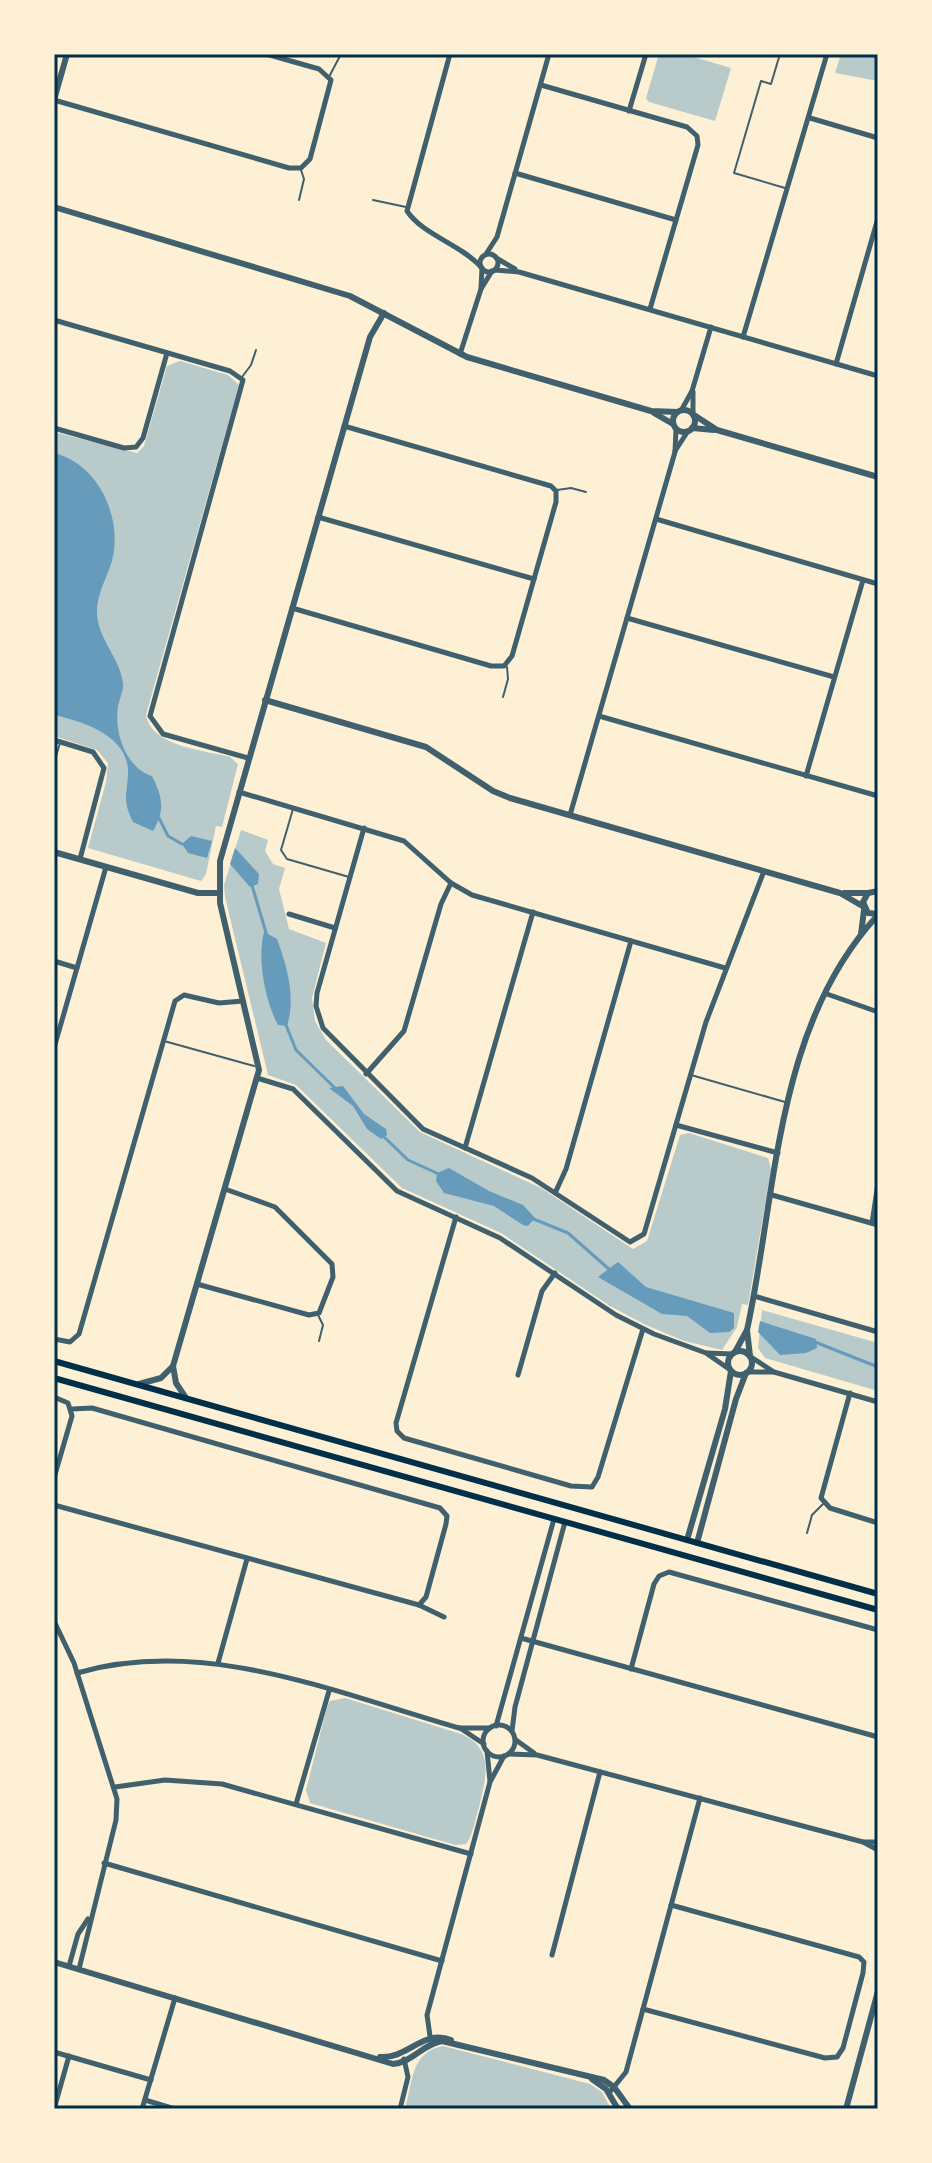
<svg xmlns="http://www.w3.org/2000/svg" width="932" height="2163" font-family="Lato,sans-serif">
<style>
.green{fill:#b9caca}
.water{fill:#669bbc}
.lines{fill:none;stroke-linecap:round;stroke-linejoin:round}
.stream{stroke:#669bbc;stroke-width:3}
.service{stroke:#3f606c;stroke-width:2}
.minor{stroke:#3f606c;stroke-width:5}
.tertiary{stroke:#3f606c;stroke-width:6}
.secondary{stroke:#003049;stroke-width:6}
.neatline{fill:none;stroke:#003049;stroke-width:3}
</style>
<rect width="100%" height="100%" fill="#fdf0d5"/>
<g class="green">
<path d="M659 54H684L731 68 715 121 649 102 646 98Z"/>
<path d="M841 54H878V81L835 73Z"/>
<path d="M180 361 228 375 239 385 146 715C152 747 204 750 230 757L238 764 222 827 216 826 206 874 201 881 88 848 106 782 108 763 97 750 54 736V432L137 453 144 446 167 366Z"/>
<path d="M241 830 268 840 265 851 273 864 285 868 279 889 289 929 326 943 312 998 315 1021 326 1040 420 1132 541 1188 633 1249 647 1241 680 1135 689 1133 768 1158 771 1169 748 1305 742 1304 737 1327 722 1350 684 1341 646 1325 610 1306 501 1233 402 1188 296 1085 268 1075 225 897 224 885Z"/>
<path d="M762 1310 878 1343V1391L765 1358 758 1348Z"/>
<path d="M345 1698 461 1734C495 1748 486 1778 479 1807 475 1819 474 1833 466 1844L455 1845 310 1803 306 1790 327 1707 330 1701Z"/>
<path d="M443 2046 590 2084 602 2092 611 2109H405C413 2083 410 2052 443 2046Z"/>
</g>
<g class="water">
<path d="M54 453C99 464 123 518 112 561 107 578 96 595 97 614 98 639 120 658 123 683 124 690 119 699 118 707 114 733 126 768 152 776 163 798 165 810 153 831L133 822C122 799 127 797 128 774 130 736 82 721 54 715Z"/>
<path d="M191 836 212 841 207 858 188 853 182 844Z"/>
<path d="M235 848 259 874 258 884 250 887 230 864Z"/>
<path d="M264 932 277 939C287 966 296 998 287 1026L278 1025C265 1001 257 959 264 932Z"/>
<path d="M343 1086 364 1114 386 1129 387 1135 381 1139 367 1129 353 1106 329 1088Z"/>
<path d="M449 1168 489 1191 523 1205 535 1218 528 1226 523 1225 494 1206 444 1193 436 1181 437 1173Z"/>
<path d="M618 1262 646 1287 734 1313V1328L729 1332 710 1333 687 1316 662 1314 598 1277Z"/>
<path d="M760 1321 816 1339 817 1348 806 1353 780 1355 758 1332Z"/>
</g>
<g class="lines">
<g class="stream">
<path d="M159 818 168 836 182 844"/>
<path d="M251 882 267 936"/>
<path d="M286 1025 296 1050 337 1090"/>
<path d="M382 1135 408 1160 441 1175"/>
<path d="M531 1218 568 1233 610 1270"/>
<path d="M815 1342 878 1367"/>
</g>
<g class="service">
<path d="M780 54 771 84 761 81 734 173 785 188"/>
<path d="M330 75 341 54"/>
<path d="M299 200 304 179 301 170"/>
<path d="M373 200 406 207"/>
<path d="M242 377 251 365 256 350"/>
<path d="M557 490 571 488 586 492"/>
<path d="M503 697 508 679 507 667"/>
<path d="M54 763 60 743"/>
<path d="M293 809 281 850 287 859 349 877"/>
<path d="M164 1041 254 1066"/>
<path d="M691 1075 785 1102"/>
<path d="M318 1315 323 1325 319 1341"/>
<path d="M807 1533 812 1515 823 1504"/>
</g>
<g class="minor">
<path d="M450 54 407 211C423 235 460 244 480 266"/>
<path d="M541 85 687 127 697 136 698 145 650 309"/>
<path d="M54 100 289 168H301L310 159 331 80 319 69 266 54"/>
<path d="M629 111 646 54"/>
<path d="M810 118 878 138"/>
<path d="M515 173 676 220"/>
<circle cx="489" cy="263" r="9"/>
<path d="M486 254 497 237 549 54"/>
<path d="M498 259 515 269"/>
<path d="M495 270 519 272 878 376"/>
<path d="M481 288 482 268"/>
<path d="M54 320 230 371 243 380 150 716 163 734 248 758"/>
<path d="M743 337 827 54"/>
<path d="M460 354 481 289 492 271"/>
<path d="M836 364 878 218"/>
<path d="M693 392V414"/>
<path d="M682 409 692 391 711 327"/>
<path d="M54 428 124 448 136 447 143 438 167 353"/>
<path d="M675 451 688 431"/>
<path d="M318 517 534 579"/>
<path d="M656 519 878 584"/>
<path d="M292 608 491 666H504L512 656 556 502V491L551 486 344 426"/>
<path d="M627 618 834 677"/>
<path d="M599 716 878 796"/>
<path d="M54 740 93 752 104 768 80 859"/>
<path d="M806 776 863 580"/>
<path d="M239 792 404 841 451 883 472 895 725 968"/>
<path d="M570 815 675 452 676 429"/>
<path d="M364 828 317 993 316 1006 323 1028 423 1129 532 1178 630 1242 644 1234 706 1022 764 871"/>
<path d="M289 914 335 928"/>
<path d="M54 961 77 968"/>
<path d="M827 994 878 1012"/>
<path d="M54 1048 106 867"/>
<path d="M366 1074 404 1031 441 904 451 883"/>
<path d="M257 1078 293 1089 397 1191 500 1238 616 1315 654 1334 706 1353 729 1369"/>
<path d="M676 1125 778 1153"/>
<path d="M465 1148 533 912"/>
<path d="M556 1191 566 1169 631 941"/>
<path d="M772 1195 878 1225"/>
<path d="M456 1217 396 1423 397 1431 404 1438 571 1486 592 1487 598 1477 643 1329"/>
<path d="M872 1223 878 1183"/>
<path d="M197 1284 309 1315 319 1313 333 1277 332 1264 275 1207 225 1189"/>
<path d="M754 1296 878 1332"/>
<path d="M54 1339 70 1342 79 1334 175 1001 184 995 219 1003 243 1001"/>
<path d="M707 1353 732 1354"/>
<path d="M751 1357 774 1372 878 1402"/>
<path d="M748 1372H773"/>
<path d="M518 1375 542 1291 555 1273"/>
<path d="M850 1393 821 1498 830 1508 878 1523"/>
<path d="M54 1397 68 1403 72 1416 54 1478"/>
<path d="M72 1409 92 1408 440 1508 447 1516 446 1524 426 1597 419 1605"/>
<path d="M54 1505 419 1605 444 1617"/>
<path d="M54 1621 74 1663 117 1799 116 1820 79 1969"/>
<path d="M521 1638 878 1737"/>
<path d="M218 1663 247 1559"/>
<path d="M631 1669 654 1584 659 1576 669 1572 878 1630"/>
<path d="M77 1673C205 1636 336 1693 459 1728H490"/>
<circle cx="499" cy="1741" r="16"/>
<path d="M496 1726 554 1519"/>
<path d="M460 1728 484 1744"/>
<path d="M512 1731 515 1707 565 1522"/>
<path d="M516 1740 534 1753"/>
<path d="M487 1751 490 1781"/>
<path d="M509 1754 537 1755 863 1842 878 1850"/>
<path d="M115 1787 165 1780 222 1784 471 1854"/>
<path d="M296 1804 329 1691"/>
<path d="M864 1842H878"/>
<path d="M104 1863 442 1961"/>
<path d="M552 1955 600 1772"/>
<path d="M69 1966 78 1934 88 1919"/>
<path d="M643 2009 825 2058 837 2057 843 2048 863 1973 864 1962 859 1957 671 1905"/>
<path d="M431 2043 427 2015 490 1782 504 1756"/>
<path d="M54 2052 151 2080"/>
<path d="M609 2093 626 2072 700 1798"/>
<path d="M145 2100 175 2109"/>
<path d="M54 2109 69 2056"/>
<path d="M142 2109 175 1998"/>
<path d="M400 2109 408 2077 404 2059"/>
</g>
<g class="tertiary">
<path d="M54 100 67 54"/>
<path d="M54 207 350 296 467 357 651 411 677 412"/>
<circle cx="684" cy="421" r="11"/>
<path d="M654 413 673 424"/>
<path d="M694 415 717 430 878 477"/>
<path d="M692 428 714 430"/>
<path d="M265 700 426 747 493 791 510 798 840 893 864 907"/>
<path d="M54 852 198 893H219"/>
<path d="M878 891 868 893 863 902 868 913 878 914"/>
<path d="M844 893H868"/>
<path d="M861 934 864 910"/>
<circle cx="740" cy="1363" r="12"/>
<path d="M735 1352 747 1330"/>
<path d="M750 1356 747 1330C777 1192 775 1025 878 915"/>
<path d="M139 1384 161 1378 173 1366"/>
<path d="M186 1398 176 1383 173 1366 259 1070 220 903V861L370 337 384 313"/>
<path d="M687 1540 725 1409 731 1371"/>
<path d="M697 1543 736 1399 746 1373"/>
<path d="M54 1962 393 2064C413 2062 423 2044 442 2041L604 2080 614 2087 630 2109"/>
<path d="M380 2057C408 2059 423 2029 451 2040"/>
<path d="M592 2079 606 2089 618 2109"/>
<path d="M846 2109 878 1991"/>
</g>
<g class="secondary">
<path d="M54 1361 878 1594"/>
<path d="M54 1378 878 1610"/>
</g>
</g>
<rect width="932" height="2163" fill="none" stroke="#fdf0d5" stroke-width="112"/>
<rect x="56" y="56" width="820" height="2051" class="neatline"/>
</svg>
